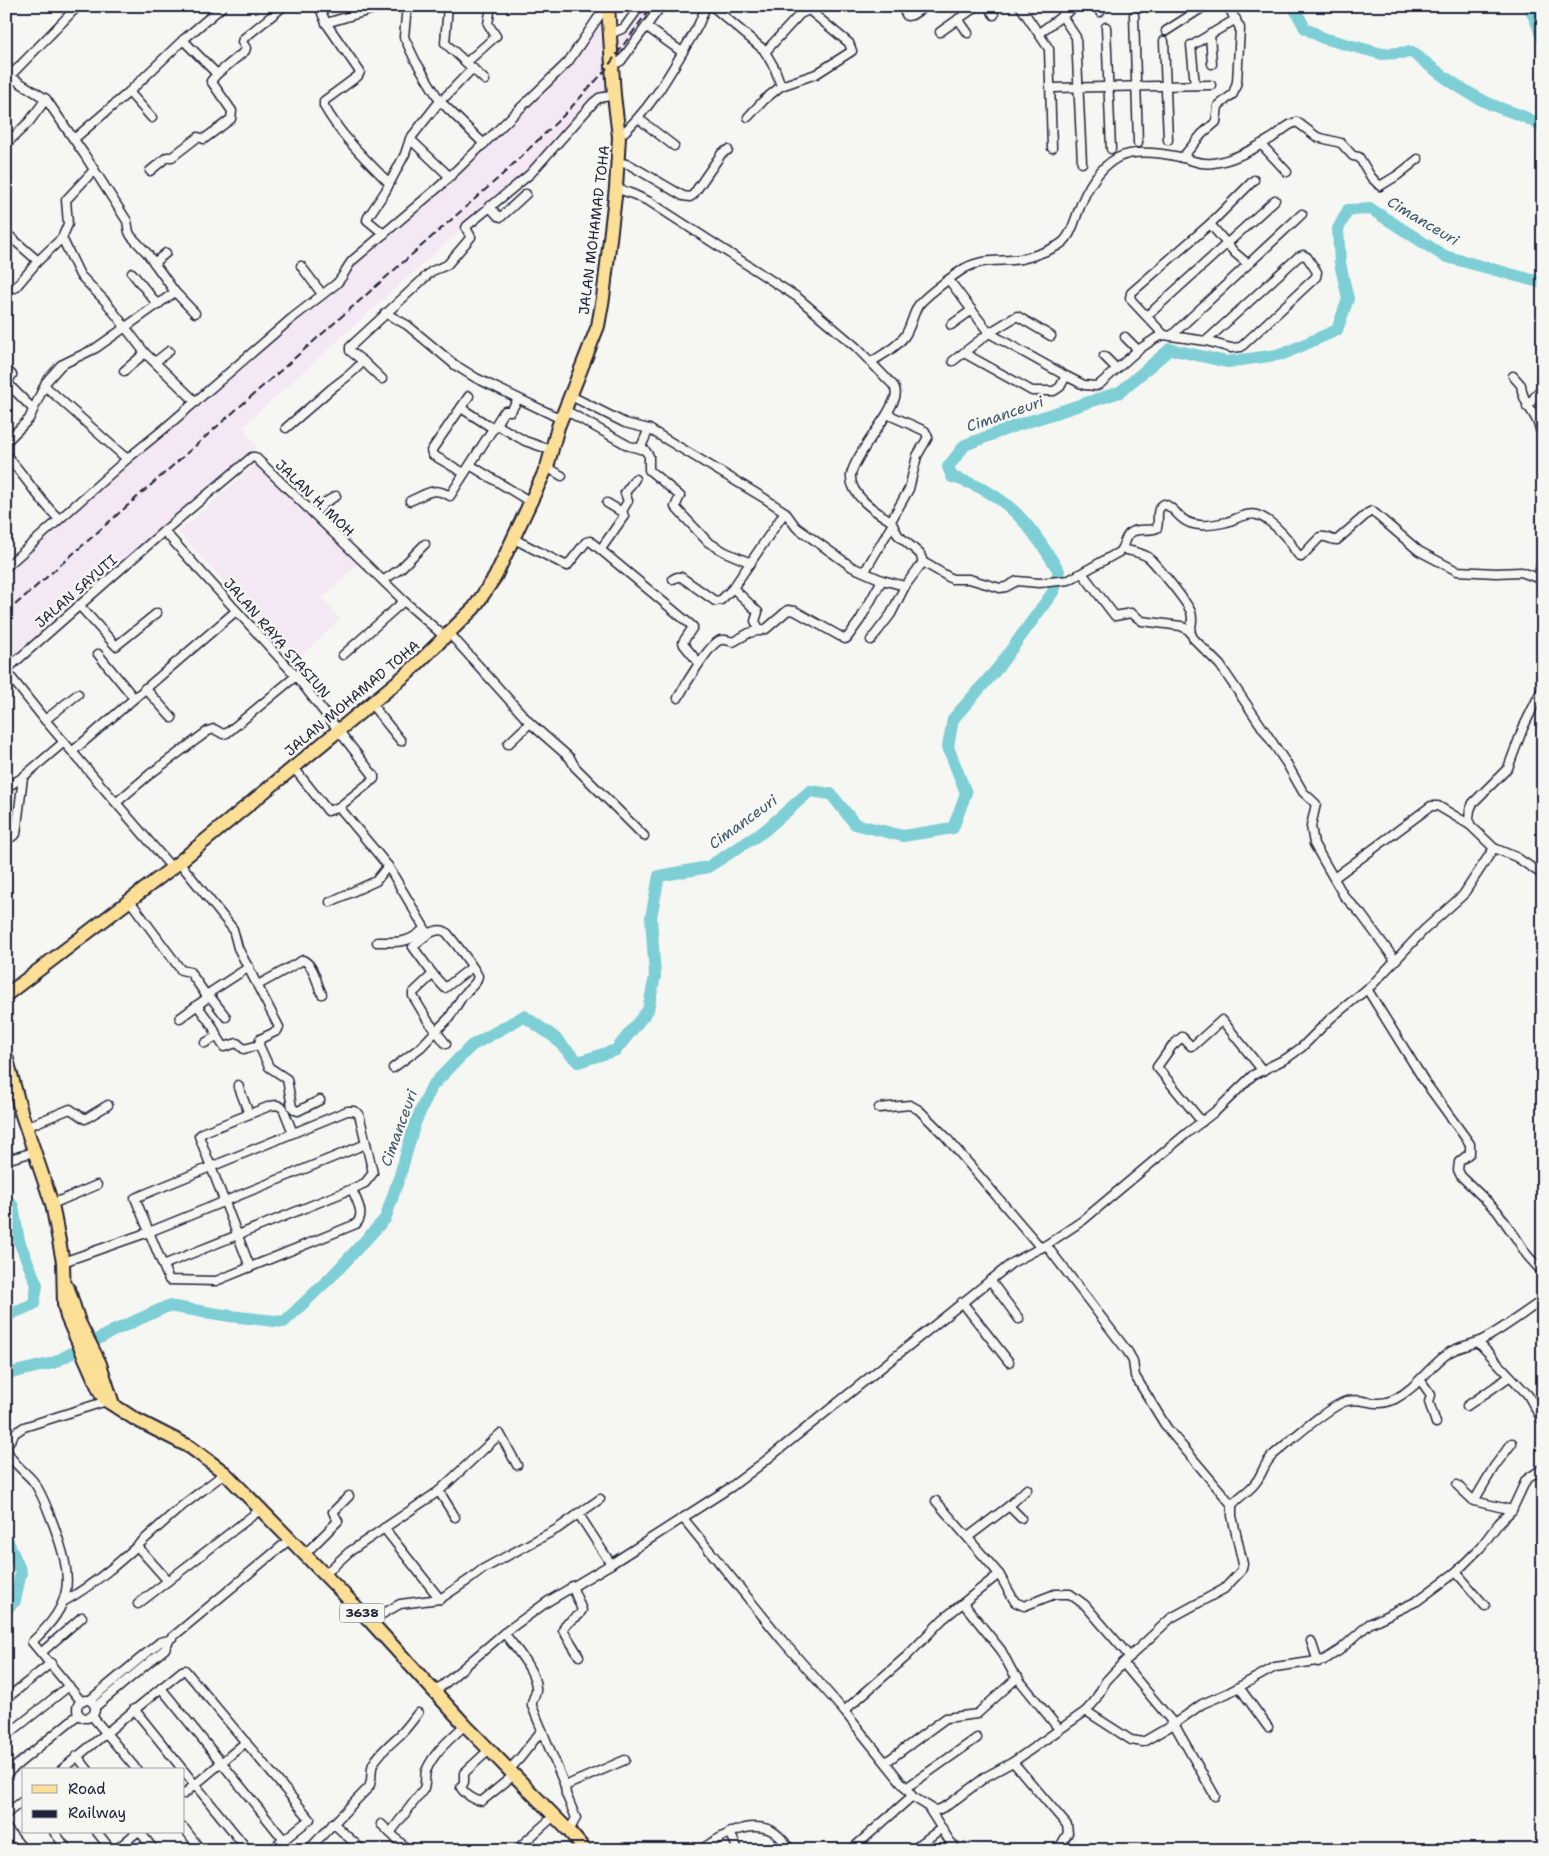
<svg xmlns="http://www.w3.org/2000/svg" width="1549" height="1856" font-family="'Shantell Sans',sans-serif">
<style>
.built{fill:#f3e8f3}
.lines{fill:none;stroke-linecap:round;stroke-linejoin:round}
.river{stroke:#7ecfd5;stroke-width:12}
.street-casing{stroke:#22223b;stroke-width:11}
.primary-casing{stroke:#22223b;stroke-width:16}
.street{stroke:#f6f6f2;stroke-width:8}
.primary{stroke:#fbdf96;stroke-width:12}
.rail{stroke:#22223b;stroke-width:2;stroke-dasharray:8 4;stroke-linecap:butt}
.labels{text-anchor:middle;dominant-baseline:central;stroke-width:5;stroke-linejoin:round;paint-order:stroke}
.shield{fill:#f6f6f2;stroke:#626272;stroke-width:1}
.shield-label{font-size:12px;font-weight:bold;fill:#22223b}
.street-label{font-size:14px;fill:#22223b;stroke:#f6f6f2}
.water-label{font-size:15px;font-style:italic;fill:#3e5669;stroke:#f6f6f2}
</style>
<rect width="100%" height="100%" fill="#f6f6f2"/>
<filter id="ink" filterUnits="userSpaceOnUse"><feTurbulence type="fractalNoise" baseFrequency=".02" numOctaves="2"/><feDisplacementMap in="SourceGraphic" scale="10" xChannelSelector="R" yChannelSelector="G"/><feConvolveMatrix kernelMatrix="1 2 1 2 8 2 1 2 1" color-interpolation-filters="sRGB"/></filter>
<g filter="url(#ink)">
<g class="built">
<path d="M643 6H661L616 68 604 92 595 94 547 152 242 427 257 447 6 672V570L127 459 341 280 347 267 572 59 595 25 601 28 604 59Z"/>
<path d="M256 464 358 564 322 598 340 619 296 661 179 532Z"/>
</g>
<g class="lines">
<g class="river">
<path d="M1293 6 1305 28 1323 38 1382 54 1412 52C1436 71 1459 89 1486 102 1505 112 1528 114 1543 129"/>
<path d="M1529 6 1538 26 1543 42"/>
<path d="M6 1199 13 1206 19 1241 37 1285 34 1304 6 1316"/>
<path d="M6 1370 15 1372 53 1363 113 1331 168 1306 230 1316 284 1322 333 1275 385 1219 400 1175 415 1123 432 1086 471 1046 524 1016 554 1037 578 1062 616 1050 648 1010 655 976 651 917 659 876 708 867 763 832 810 791 831 794 855 824 903 836 953 828 966 793 948 747 953 719 997 669 1053 592 1059 571C1029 524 1008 493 952 477L948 467 965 445 1012 427 1120 392 1170 349 1227 362 1283 354 1337 330 1348 299 1340 263 1338 229 1348 210 1371 209 1444 256 1543 283"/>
<path d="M6 1541 8 1542 21 1572 15 1601 6 1609"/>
</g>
<defs>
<g id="street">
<path d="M319 6 326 23 360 72 358 76 324 101V106C341 136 365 159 389 183"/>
<path d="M407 6 404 37 415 60 440 101 484 144"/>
<path d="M448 6 445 43 485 80"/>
<path d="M712 6 764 50 775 69 781 86"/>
<path d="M901 6 907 16 912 15 926 6"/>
<path d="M988 6 994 15"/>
<path d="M1020 6 1049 49 1052 148"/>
<path d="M1097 6 1100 12"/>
<path d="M1151 7 1153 6"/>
<path d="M1134 15 1138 143"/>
<path d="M1062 16 1076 37 1082 163"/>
<path d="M958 19 968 33"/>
<path d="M326 23 384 6"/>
<path d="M647 27 682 52"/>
<path d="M1106 27 1111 149"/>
<path d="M1166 31 1205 6"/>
<path d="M940 32 977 6"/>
<path d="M1039 33 1073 8"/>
<path d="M610 34 624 28 640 6"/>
<path d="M1210 34 1212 64"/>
<path d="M183 40 222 7"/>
<path d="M1164 41 1168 140"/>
<path d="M1196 43 1236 19"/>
<path d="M1191 45 1195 85"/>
<path d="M467 62 496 36 488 24 491 6"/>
<path d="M612 65 621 61 661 6"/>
<path d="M6 74 46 99 84 154 127 221 129 232 131 236 147 253 175 292 195 313"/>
<path d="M10 76 78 6"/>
<path d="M1051 88 1211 85"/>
<path d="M129 92 152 118"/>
<path d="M446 96 473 68"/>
<path d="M748 117 764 100 781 86 816 74 852 51 849 43 809 10 800 14 765 52"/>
<path d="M639 119 674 146"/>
<path d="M619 137C649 110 665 82 685 48 693 34 702 22 705 6"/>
<path d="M74 139 129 92 183 40 217 74 245 51 246 48 242 42 243 39 284 6"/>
<path d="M410 139 449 176"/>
<path d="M6 144 29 122 46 99"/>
<path d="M1261 144 1287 172"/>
<path d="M1182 158 1202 134 1216 122 1218 106 1233 94 1237 82 1240 28 1228 6"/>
<path d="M619 162 630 165 683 196 690 197 693 195 722 153 728 150"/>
<path d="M150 171 167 157H172L198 137 204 139 231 119 232 111 211 81 217 74"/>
<path d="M616 188 635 195 650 202 797 297 856 347 893 385C900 394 892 404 887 414L925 431 928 437 917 456 909 489 891 521 898 535 920 554 923 562 952 579H969L1000 588 1006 587 1017 581 1039 583 1069 580 1119 552C1124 547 1124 539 1129 534 1136 527 1149 532 1157 528 1160 518 1154 510 1164 504 1177 508 1179 524 1200 525 1209 526 1218 524 1227 522 1236 519 1248 512 1257 515 1270 519 1281 531 1290 542 1293 547 1296 554 1301 557L1320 537C1327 535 1331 541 1337 540L1368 513 1372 511 1419 551 1457 571 1496 573 1521 572 1543 580"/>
<path d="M489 206 498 216 501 217 526 194"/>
<path d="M1210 224 1254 180"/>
<path d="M6 233 38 261"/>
<path d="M384 234 367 220 368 217 385 192 405 154 410 139 440 101"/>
<path d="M62 238 80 275 106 302 145 353 196 402"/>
<path d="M154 263 166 253"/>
<path d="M301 266 322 294"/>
<path d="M132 273 158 305"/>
<path d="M949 280 989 333 1066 376 1084 385 1096 386 1100 384 1138 350 1156 338 1164 335 1206 341 1231 348 1241 347 1316 277 1317 272 1307 257 1303 255 1298 257 1206 341"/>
<path d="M15 288 38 261 62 238 68 224 66 200 94 170"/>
<path d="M385 313 407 325 455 365 476 378 561 419"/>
<path d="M1147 316 1275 200"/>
<path d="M951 325 972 310"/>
<path d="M1164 335 1133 302 1130 298 1131 293 1210 224 1235 253 1248 264"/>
<path d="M1171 336 1302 214"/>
<path d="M1125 337 1138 350"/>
<path d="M964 353 1032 391H1054L1060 387 1066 376"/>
<path d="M1104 356 1116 368"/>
<path d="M363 361 382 379"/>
<path d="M953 361 989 333 1017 316 1051 336"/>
<path d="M155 362 169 351"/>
<path d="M871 362C882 355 896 348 904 337 911 328 912 316 918 306 925 296 954 275 965 268 984 258 1001 262 1021 259 1031 257 1055 249 1063 242 1071 235 1074 223 1078 212 1085 192 1097 169 1117 158 1134 149 1161 153 1180 157 1191 160 1201 165 1213 163 1231 161 1256 148 1272 138 1280 133 1287 124 1297 122L1317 137 1341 143 1353 156 1359 157 1371 177 1380 186 1398 175 1418 159"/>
<path d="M6 369 12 375 8 381 11 387 33 409"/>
<path d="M124 371 145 353"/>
<path d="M1513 376 1521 385C1522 399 1531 409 1537 421 1540 427 1541 434 1543 440"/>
<path d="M45 386 127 459"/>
<path d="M571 396 625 423 649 429 764 498 785 512 796 527 852 567 882 580 905 586 923 562"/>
<path d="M1527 407 1543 386"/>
<path d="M461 408 494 429"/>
<path d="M565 410 629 446 645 450 649 456V470L680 496 675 507 708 542 725 552 751 563"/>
<path d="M887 414C879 427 853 461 851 475 849 495 876 512 891 521"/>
<path d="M497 425 525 441 551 450"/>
<path d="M286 428C301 415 316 402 331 389 343 379 353 374 363 361L350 351V347L432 271 447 265 471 237 466 228 467 226 530 174 594 102 599 98 614 95"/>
<path d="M6 442 29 419 46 382 61 365 96 348 175 292"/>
<path d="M640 449 649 429"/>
<path d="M6 455C25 476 39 500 59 519"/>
<path d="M470 465 529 501"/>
<path d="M547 467 562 476"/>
<path d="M464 473 433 455 431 451 469 396"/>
<path d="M410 501C427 494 432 486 450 496L503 413 505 411H511L518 399"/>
<path d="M607 503 622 512"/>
<path d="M314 514 326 502 336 496"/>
<path d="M164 531 296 676 374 776V779L339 807 328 811 294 768"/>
<path d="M514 539 567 566 586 542 590 541 691 625 693 627 683 642 684 645 699 663"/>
<path d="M601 549 624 516 622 511 628 501 625 493 635 479"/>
<path d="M1122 549C1130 551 1140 552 1148 557 1156 564 1187 602 1191 612 1193 619 1192 625 1190 631"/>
<path d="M1543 554 1540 570 1543 579"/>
<path d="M6 567 127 459 165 428 291 319 336 284C344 277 346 267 353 260L440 186 568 62 606 6"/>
<path d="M865 571 892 525"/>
<path d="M1082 573 1115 616 1131 613 1142 621 1181 626 1190 631 1193 638 1220 665 1287 764 1303 792 1316 804 1311 826 1314 844 1344 896 1361 914 1395 960"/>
<path d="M673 579 677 577H681L715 601 721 600 733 588 758 612 755 621 760 631"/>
<path d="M384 580 400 569 425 544"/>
<path d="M733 588 785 512"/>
<path d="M79 605 116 646 157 613"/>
<path d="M449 633 530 723 570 758 575 767 644 836"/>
<path d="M871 640 891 614 905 586"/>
<path d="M98 654 134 698"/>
<path d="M343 655 404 601"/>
<path d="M6 670 164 531 252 457H255L404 601 445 637"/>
<path d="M6 671 45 720 172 868"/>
<path d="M1543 687 1523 728 1508 768 1473 803 1470 810 1469 819 1470 825 1494 848 1516 857 1543 875"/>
<path d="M145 688 172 718"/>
<path d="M678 698C684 687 710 642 721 640 725 639 730 641 733 642L749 633 766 629 788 610 795 611 845 639 847 638 860 620 882 580"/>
<path d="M372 705 401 741"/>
<path d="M45 720 78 694"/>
<path d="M508 744 530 723"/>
<path d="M73 751 236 611"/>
<path d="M6 788 23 777 64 742"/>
<path d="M117 802 150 774 208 731 214 729 223 734 227 733 296 676"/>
<path d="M339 807 388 866 428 934"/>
<path d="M6 841 16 834 23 777"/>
<path d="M179 862 233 929 238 948 279 1027 277 1031 260 1039 259 1045 269 1067 287 1079 292 1107 295 1110 298 1111 320 1100"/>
<path d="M1334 878 1431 806H1438L1470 825"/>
<path d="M130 901 181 970 190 972 206 995"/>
<path d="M330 902 376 881 388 866"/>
<path d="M377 942C398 942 408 944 424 929"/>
<path d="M258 985 303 960C315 966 316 983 322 994"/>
<path d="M1367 989 1425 1082 1470 1144V1153L1459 1162 1458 1170 1461 1176 1497 1211 1516 1238 1527 1255 1543 1273"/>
<path d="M207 998 212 999 226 1017"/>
<path d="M197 1005 213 1027 217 1036"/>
<path d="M180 1018 207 998 206 995 249 967"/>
<path d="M205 1043 217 1036 224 1047 237 1043 244 1049 259 1045"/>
<path d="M446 1044 436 1031 449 1018 462 997 476 982 478 976C470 961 458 947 447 933 437 924 421 939 413 947L435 977 445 988 472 967"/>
<path d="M393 1068 421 1047 436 1031 428 1021 413 996V993L433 974"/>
<path d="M238 1085 249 1114"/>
<path d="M879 1108 910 1105 919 1110 945 1136 1041 1248"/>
<path d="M347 1111H354L359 1114 373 1173 365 1183 352 1189C356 1200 366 1214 356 1224L216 1281 169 1280 135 1198Z"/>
<path d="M1202 1122 1157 1067 1172 1046 1182 1037 1191 1046 1194 1045 1222 1020 1263 1071"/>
<path d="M26 1127 70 1109 85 1119 108 1105"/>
<path d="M6 1160 34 1152"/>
<path d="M52 1204 97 1185"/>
<path d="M1046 1245 1128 1352 1133 1361 1135 1376 1167 1428 1232 1505"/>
<path d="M63 1262 149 1232 366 1144"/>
<path d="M163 1265 352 1189"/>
<path d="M250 1267 199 1136 204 1132 270 1106 277 1105 283 1108 293 1133"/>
<path d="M990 1280 1019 1319"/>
<path d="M962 1302 1009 1362"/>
<path d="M1478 1342 1528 1395 1543 1422"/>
<path d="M1421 1381 1431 1395 1429 1402 1436 1423"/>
<path d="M1467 1406 1509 1377"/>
<path d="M1457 1485 1474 1501 1512 1510"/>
<path d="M439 1491 455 1517"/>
<path d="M936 1501 999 1574 1015 1602 1024 1606 1055 1594H1070L1085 1605 1130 1657"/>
<path d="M1474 1501 1494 1467 1512 1443"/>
<path d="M1009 1506 1021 1518"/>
<path d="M578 1513 611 1564"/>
<path d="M683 1518 782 1640 844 1711 913 1797"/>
<path d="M384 1528 440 1599"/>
<path d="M968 1537 1009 1506 1027 1489"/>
<path d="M137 1546 168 1581"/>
<path d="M305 1554 338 1521 333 1512 349 1496"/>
<path d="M1456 1572 1485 1606"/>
<path d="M324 1575 349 1552 439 1491 500 1434 517 1465"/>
<path d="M572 1586 582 1610 579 1615 565 1625 563 1630 579 1656"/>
<path d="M63 1602C108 1577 143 1539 182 1506 196 1495 211 1484 225 1473"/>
<path d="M963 1603 1001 1650 1012 1671 1059 1729"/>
<path d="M138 1604 261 1509"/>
<path d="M370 1621 400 1604 440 1599 470 1579 483 1569 557 1529 600 1499"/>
<path d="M504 1633C514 1646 538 1673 536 1691 535 1697 531 1700 532 1706L565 1786 566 1794 576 1818 569 1831"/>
<path d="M1311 1641 1318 1662"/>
<path d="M42 1652 82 1617"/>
<path d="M1123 1663 1174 1724 1215 1796"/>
<path d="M1239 1687 1268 1727"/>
<path d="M161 1688 284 1840"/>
<path d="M435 1692 504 1633 547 1602 611 1564 731 1487 760 1465 1012 1263 1046 1245 1082 1221 1187 1133 1217 1110 1253 1075 1287 1058 1302 1047 1331 1018 1372 985 1424 930 1463 895 1494 848"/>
<path d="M6 1699 51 1663"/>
<circle cx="86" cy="1709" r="9"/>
<path d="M90 1700 160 1642 169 1640"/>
<path d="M81 1701 32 1642C75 1602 73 1579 54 1526 48 1511 43 1494 33 1481 25 1471 6 1459 7 1445L15 1433 24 1427 110 1400"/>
<path d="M95 1707 165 1649 169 1640 289 1540"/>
<path d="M134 1709 183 1770"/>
<path d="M844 1711 907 1656 943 1619 999 1574"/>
<path d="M1086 1711 1131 1740 1143 1742 1174 1724 1202 1704 1228 1693 1275 1667 1324 1660 1340 1650 1369 1624 1417 1601 1456 1572 1480 1548 1499 1523 1512 1510 1526 1480 1543 1468"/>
<path d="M92 1716 137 1770"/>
<path d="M6 1736 69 1686"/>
<path d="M489 1750 464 1773V1782L461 1788C465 1794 475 1801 482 1801L514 1775"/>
<path d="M77 1756 88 1770"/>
<path d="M886 1762 946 1718 977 1714 1018 1677"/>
<path d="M1013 1762 1067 1825 1068 1833 1058 1850"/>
<path d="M61 1770 182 1671 185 1670 310 1819 271 1850"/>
<path d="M509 1770 520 1758 542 1730"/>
<path d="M184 1771 248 1850"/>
<path d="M6 1774 79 1714"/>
<path d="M565 1786 625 1760"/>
<path d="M906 1788 977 1738"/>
<path d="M184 1794 246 1742"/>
<path d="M928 1807 949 1840 957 1850"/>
<path d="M6 1814 24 1800"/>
<path d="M333 1823 362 1850"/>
<path d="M381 1824 408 1850"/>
<path d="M6 1828 24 1850"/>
<path d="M184 1828 201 1850"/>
<path d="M54 1832 68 1850"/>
<path d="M97 1832 111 1850"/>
<path d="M140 1832 154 1850"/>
<path d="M730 1832 738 1850"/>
<path d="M390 1833 423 1790C427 1784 424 1778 426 1771 434 1752 450 1739 465 1725"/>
<path d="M116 1850 137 1832"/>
<path d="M308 1850 369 1787C373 1780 370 1772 373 1764 380 1752 390 1744 400 1735 407 1728 412 1721 418 1713"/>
<path d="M516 1850 554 1816"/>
<path d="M700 1850C718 1838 745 1821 768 1829 777 1832 785 1842 791 1850"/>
<path d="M851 1850 910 1798 913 1797 933 1809 938 1810 948 1805 987 1776 1013 1762 1086 1711 1094 1702 1106 1681 1123 1663 1171 1618 1224 1589 1241 1571 1243 1564 1232 1516V1505C1239 1496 1250 1491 1256 1482 1263 1473 1264 1463 1273 1455 1289 1442 1330 1405 1347 1401 1365 1397 1375 1409 1395 1399 1418 1387 1430 1365 1450 1352 1460 1346 1472 1345 1482 1340 1503 1329 1523 1313 1543 1300"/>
<path d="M918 1850 919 1845 942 1828"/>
</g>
<g id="primary">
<path d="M6 995 172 868 408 673 474 608 495 577 547 467 558 427 598 326 603 298 616 188 619 137 614 95 608 6"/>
<path d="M6 1056 22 1115 52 1204 63 1262 64 1304 67 1317 101 1394 107 1401 135 1419 190 1447 225 1473 370 1621 465 1725 569 1831 585 1850"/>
<path d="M68 1288 79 1322 100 1364 112 1401"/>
</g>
</defs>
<use href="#street" class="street-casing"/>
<use href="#primary" class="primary-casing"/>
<use href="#street" class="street"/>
<use href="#primary" class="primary"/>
<path class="rail" d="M6 613 503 174 563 116 603 73 652 6"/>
</g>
</g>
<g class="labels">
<rect class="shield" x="339.5" y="1603.5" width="45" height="19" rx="4"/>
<g class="shield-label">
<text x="362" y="1613">3638</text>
</g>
<g class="street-label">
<text transform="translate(594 230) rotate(-83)">JALAN MOHAMAD TOHA</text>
<text transform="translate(315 498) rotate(44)">JALAN H. MOH</text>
<text transform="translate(76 591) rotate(-41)">JALAN SAYUTI</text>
<text transform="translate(277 638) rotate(49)">JALAN RAYA STASIUN</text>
<text transform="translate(352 698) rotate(-40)">JALAN MOHAMAD TOHA</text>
</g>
<g class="water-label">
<text transform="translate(1423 221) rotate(31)">Cimanceuri</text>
<text transform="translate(1005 414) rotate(-19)">Cimanceuri</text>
<text transform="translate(743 822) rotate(-36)">Cimanceuri</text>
<text transform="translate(399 1128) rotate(-70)">Cimanceuri</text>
</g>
</g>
<rect width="1549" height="1856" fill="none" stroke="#f6f6f2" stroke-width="25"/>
<rect x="12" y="12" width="1524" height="1831" fill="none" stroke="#22223b" stroke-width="2" filter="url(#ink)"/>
<rect x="22" y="1768" width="162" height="65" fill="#f6f6f2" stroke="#a1a1a9"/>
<rect x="32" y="1785" width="25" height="8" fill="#fbdf96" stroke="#a1a1a9"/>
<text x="68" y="1794" font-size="15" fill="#22223b">Road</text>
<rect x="32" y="1810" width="25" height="8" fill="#22223b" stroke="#a1a1a9"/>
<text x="68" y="1818" font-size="15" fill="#22223b">Railway</text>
</svg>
